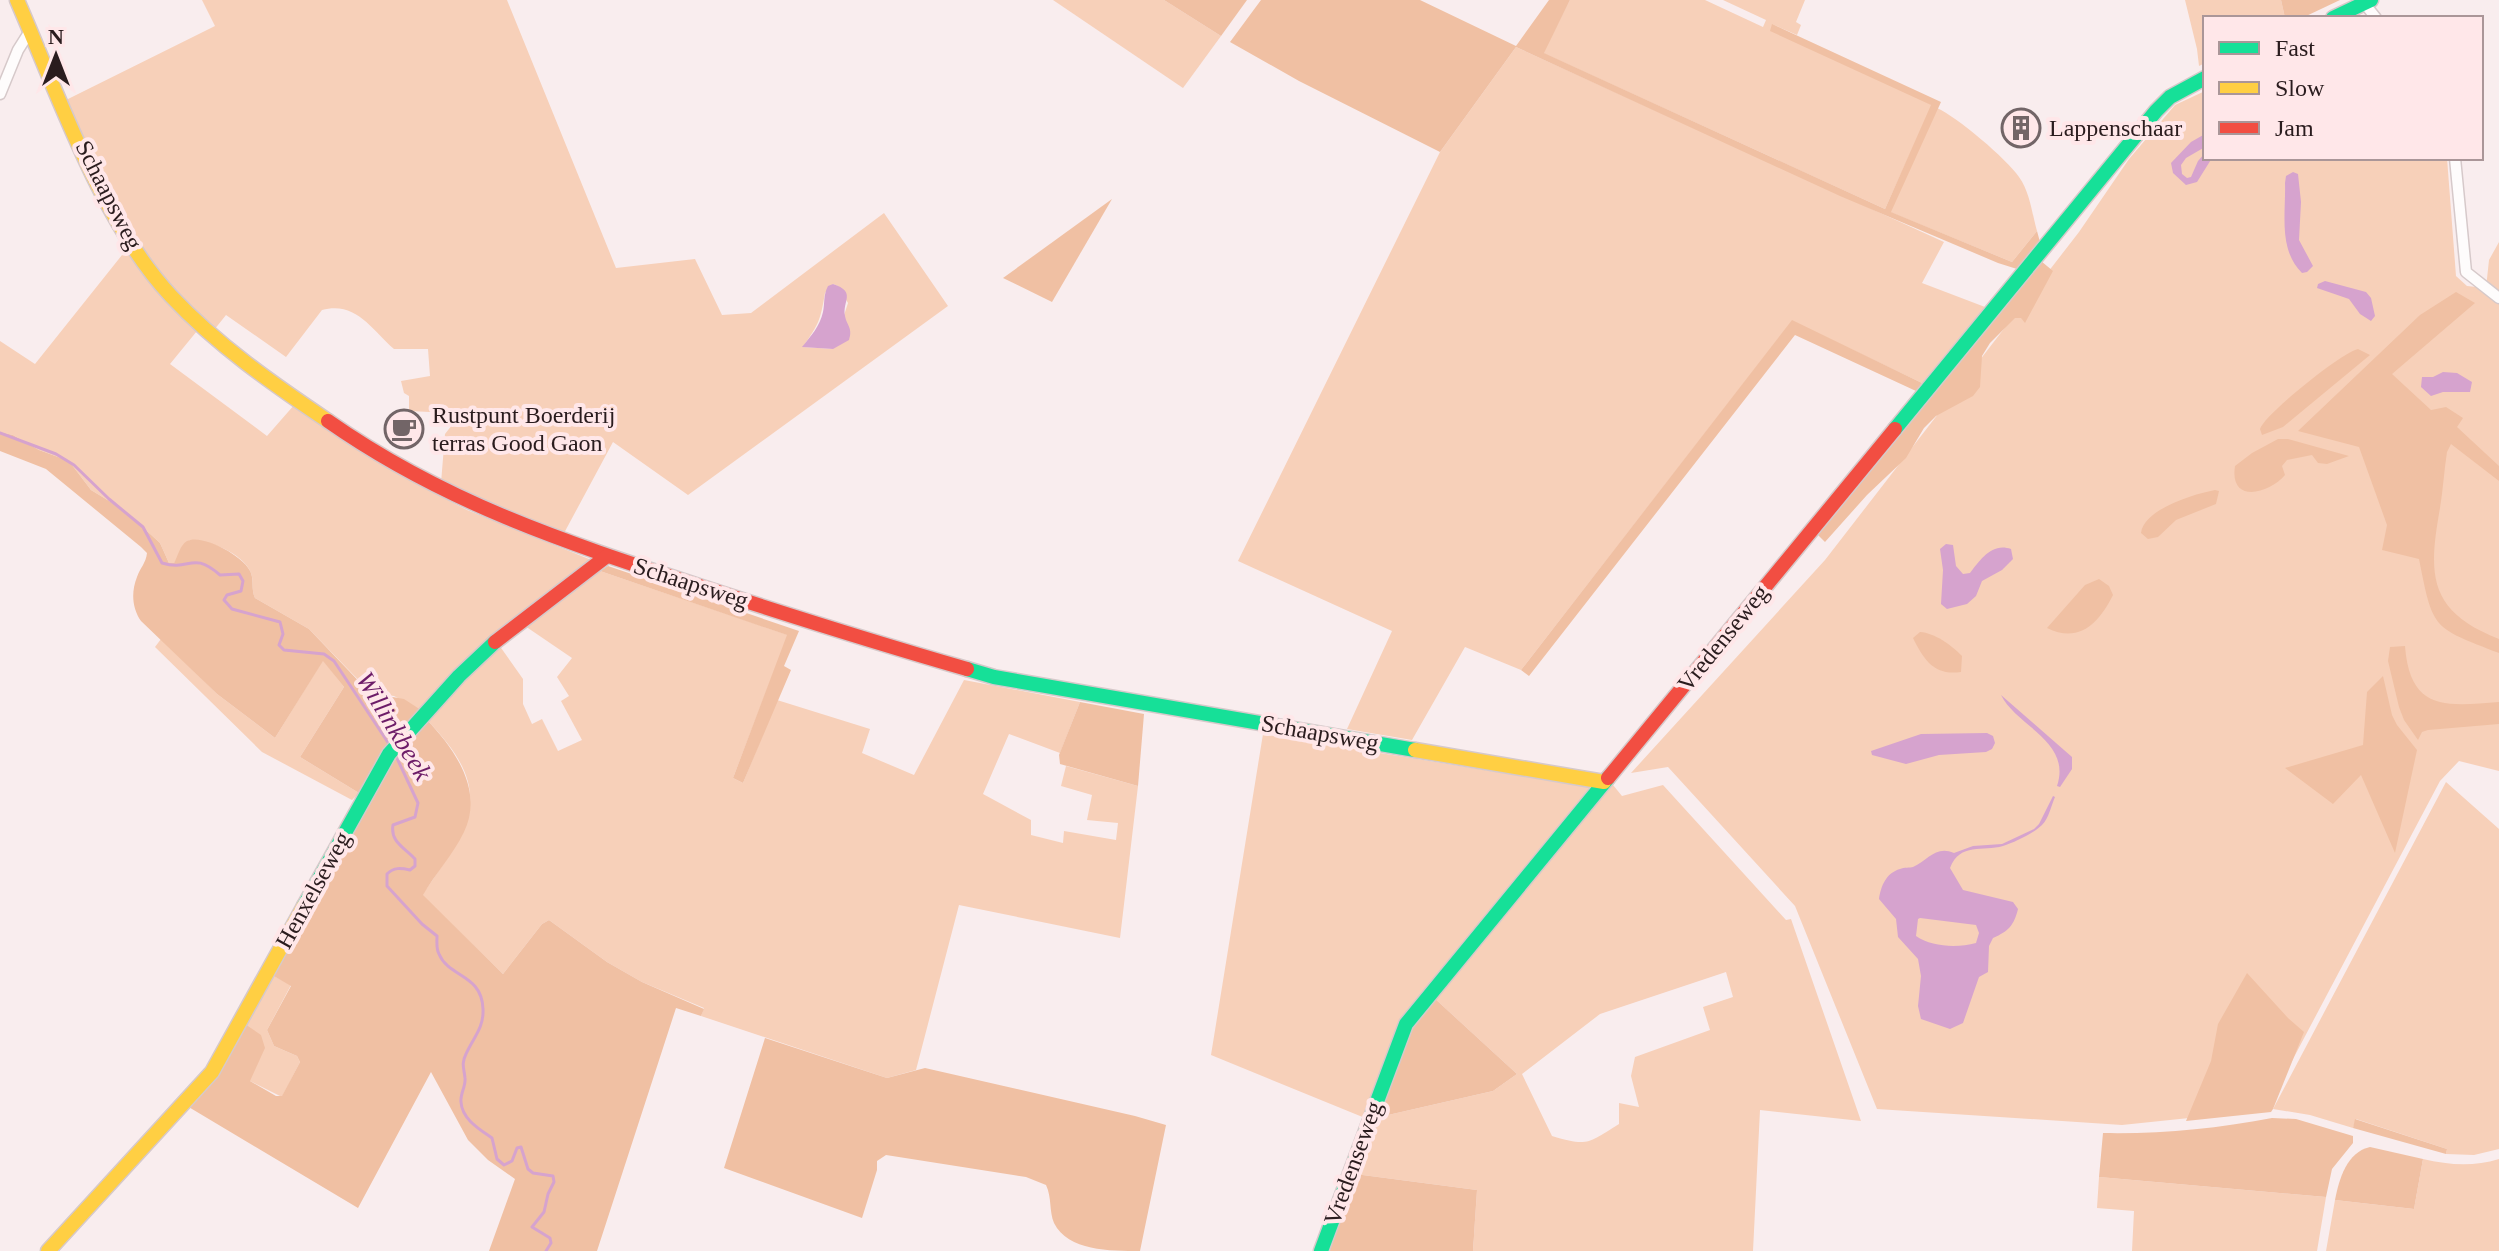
<svg xmlns="http://www.w3.org/2000/svg" width="2499" height="1251" font-family="Georgia,serif">
<style>
.green{fill:#f7d0b9;fill-rule:evenodd}
.forest{fill:#f0c0a3}
.water{fill:#d6a3ce;fill-rule:evenodd}
.lines{fill:none;stroke-linecap:round;stroke-linejoin:round}
.stream{stroke:#d6a3ce;stroke-width:3}
.street-casing{stroke:#d6c9ca;stroke-width:13}
.fast-casing{stroke:#d6c9ca;stroke-width:17}
.slow-casing{stroke:#d6c9ca;stroke-width:17}
.jam-casing{stroke:#d6c9ca;stroke-width:17}
.street{stroke:#fefcfc;stroke-width:10}
.fast{stroke:#16e098;stroke-width:14}
.slow{stroke:#ffcf43;stroke-width:14}
.jam{stroke:#f24e42;stroke-width:14}
.labels{text-anchor:middle;dominant-baseline:central;stroke-width:8;stroke-linejoin:round;paint-order:stroke}
.poi-label{font-size:24px;fill:#2a1c1e;stroke:#ffe7e9;text-anchor:start}
.street-label{font-size:24px;fill:#2a1c1e;stroke:#ffe7e9}
.water-label{font-size:26px;font-style:italic;fill:#6d1c68;stroke:#ffe7e9}
</style>
<rect width="100%" height="100%" fill="#f9edee"/>
<g class="green">
<path d="M202 0H507L616 268 695 259 722 315 751 313 884 213 948 306 688 495 613 442 563 535 521 520 441 483 445 434 452 425 451 413 409 411V396L404 393 401 381 430 376 428 349H394C371 329 356 301 322 310L286 357 226 315 214 330 188 307 124 225 66 100 215 26ZM833 284 838 286 848 303 833 349 803 347C819 323 820 322 825 293Z"/>
<path d="M1053 0H1164L1221 36 1183 88Z"/>
<path d="M1570 0H1705L1763 27 1766 20 1723 0H1805L1796 22 1801 25 1797 35 1772 24 1932 105 1885 209 1543 53Z"/>
<path d="M2185 0H2281L2285 18H2205V63L2199 66 2197 49Z"/>
<path d="M1516 47 1944 242 1922 283 1985 307 1922 383 1792 321 1521 670 1465 647 1412 740 1347 729 1392 631 1238 561 1440 152Z"/>
<path d="M2205 91V158H2447L2456 276 2467 286 2486 288 2489 260 2499 242V771L2459 761 2440 781 2266 1110 2122 1125 1877 1109 1795 906 1668 767 1631 773 1825 560 2079 232 2129 159 2175 105Z"/>
<path d="M1937 108C1957 117 2007 159 2019 177 2030 192 2032 214 2037 231L2012 262 1890 212Z"/>
<path d="M126 250 159 293 197 331 170 364 267 436 295 404 432 492 467 510 594 561 421 710 394 696 371 693 309 629 255 598C251 589 254 581 251 573 243 553 209 540 190 540L174 563H169L160 543 124 510 91 490 69 461 39 450 13 435 0 432V341L35 364Z"/>
<path d="M600 571 788 635 733 778 743 783 777 700 870 729 862 753 914 775 964 680 1080 702 1060 753 1009 734 983 794 1031 820V835L1063 843 1064 831 1116 840 1118 823 1087 820 1092 795 1061 786 1066 766 1138 786 1120 938 959 905 916 1070 887 1078 701 1016 704 1008 642 982 607 962 549 920 542 924 503 974 422 895C472 824 497 792 427 720L499 645 523 679V704L532 724 542 719 558 751 582 740 561 701 569 696 557 677 572 658 525 626Z"/>
<path d="M161 639 217 694 275 738 323 660 344 687 300 757 359 793 352 800 262 752 155 647Z"/>
<path d="M1263 734 1590 787 1409 1009 1401 1024 1365 1118 1211 1055Z"/>
<path d="M2446 782 2499 829V1149L2474 1155 2446 1154 2447 1149 2356 1119 2353 1128 2310 1115 2273 1109Z"/>
<path d="M1613 785 1622 796 1663 785 1786 920 1791 919 1861 1121 1760 1110 1753 1251H1473L1477 1190 1355 1174 1375 1118 1493 1091 1517 1074 1432 996ZM1726 972 1733 997 1703 1007 1710 1030 1635 1057 1631 1076 1639 1107 1619 1103V1124C1588 1143 1589 1147 1552 1136L1522 1074 1600 1014Z"/>
<path d="M272 975 291 985 267 1030 274 1046 297 1056 300 1062 282 1097 250 1081 245 1024Z"/>
<path d="M2423 1159C2449 1165 2473 1167 2499 1159V1251H2326L2335 1200 2414 1209Z"/>
<path d="M2099 1177 2326 1197 2317 1251H2132L2134 1211 2097 1208Z"/>
</g>
<g class="forest">
<path d="M1164 0H1247L1221 36Z"/>
<path d="M1261 0H1420L1516 46 1549 0H1570L1544 53 1885 209 1931 105 1770 31 1772 24 1941 102 1891 212 2012 262 2037 231 2040 242 2017 269 1998 263 1840 196 1516 47 1440 152 1299 81 1230 42Z"/>
<path d="M2281 0H2340L2302 18H2285Z"/>
<path d="M1112 199 1052 302 1003 278Z"/>
<path d="M2041 261 2053 271 2025 323 2021 318H2015L1990 343 1982 356 1980 387 1973 396 1936 416 1924 428 1906 458 1867 495 1825 542 1818 535Z"/>
<path d="M2456 292 2475 303 2392 374 2431 410 2446 407 2463 418 2457 427 2499 466V481L2451 444 2447 452C2444 471 2443 490 2440 508 2428 575 2428 611 2499 639V653C2432 627 2433 630 2419 559L2382 550 2387 525 2359 447 2298 431 2420 315Z"/>
<path d="M1792 320 1922 383 1916 391 1795 335 1529 676 1521 670Z"/>
<path d="M2358 349 2370 355 2283 427 2262 435 2260 429C2265 414 2341 353 2358 349Z"/>
<path d="M0 432 13 435 39 450 69 461 91 490 124 510 160 543 169 563H174C178 556 180 545 187 541 202 533 246 557 251 573 254 582 251 589 255 598L309 629 370 693 404 699 421 710 359 793 300 757 344 687 323 661 275 738 217 694 141 621C132 608 131 592 137 577 140 568 146 563 147 553L141 547 46 469 0 451Z"/>
<path d="M2278 439H2288L2349 456 2327 464 2318 463 2312 455 2287 460 2282 466 2285 475C2269 494 2229 504 2235 466L2252 453Z"/>
<path d="M2215 490 2219 491 2216 504 2176 520 2158 537 2148 539 2141 533C2144 509 2194 494 2215 490Z"/>
<path d="M608 566 799 631 784 666 791 670 743 783 733 778 787 635 600 571Z"/>
<path d="M2099 579 2109 586 2113 595C2099 623 2079 644 2047 628L2085 585Z"/>
<path d="M1920 632C1935 633 1951 645 1962 656L1961 672C1934 676 1924 660 1913 638Z"/>
<path d="M2405 646C2410 712 2447 706 2499 702V724L2428 730 2422 732 2418 740 2404 720 2399 707 2388 661 2390 647Z"/>
<path d="M2383 676 2392 715 2397 725 2417 750 2395 853 2361 775 2333 804 2285 768 2363 745 2367 692Z"/>
<path d="M1080 702 1144 714 1138 786 1060 764 1059 755Z"/>
<path d="M427 720C455 749 484 791 464 832 453 855 435 874 423 895L503 974 542 924 549 920 607 962 642 982 704 1009 701 1016 676 1008 597 1251H489L515 1179 488 1160 468 1140 431 1072 358 1208 187 1106 245 1024 261 1035 265 1048 250 1081 276 1096H282L300 1062 297 1056 274 1046 267 1030 291 986 272 975C319 887 361 795 427 720Z"/>
<path d="M2247 973 2288 1018 2304 1032 2273 1109 2271 1112 2186 1121 2211 1061 2218 1024Z"/>
<path d="M1432 996 1517 1074 1493 1091 1375 1118 1407 1030Z"/>
<path d="M765 1038 887 1078 925 1068 1135 1116 1166 1125 1140 1251C1110 1251 1068 1251 1054 1223 1049 1211 1052 1198 1046 1185L1026 1177 886 1155 877 1161V1170L862 1218 724 1168Z"/>
<path d="M2272 1118 2296 1119 2353 1136V1143L2332 1169 2326 1197 2099 1177 2103 1133C2161 1134 2215 1129 2272 1118Z"/>
<path d="M2355 1119 2447 1149 2446 1154 2353 1128Z"/>
<path d="M2370 1147 2423 1159 2414 1209 2335 1200C2339 1179 2347 1152 2370 1147Z"/>
<path d="M1355 1174 1477 1190 1473 1251H1328Z"/>
</g>
<g class="water">
<path d="M2205 134V147L2186 158 2181 165 2182 174 2187 178 2191 177 2198 161 2205 153V158H2212L2197 182 2186 185 2173 173 2171 163 2191 142Z"/>
<path d="M2293 172 2298 174 2301 202 2299 240 2313 266 2307 272 2302 273C2278 249 2286 214 2285 183L2286 176Z"/>
<path d="M2325 281 2366 292 2371 298 2375 316 2371 321 2360 314 2349 299 2317 288 2318 284Z"/>
<path d="M833 284C857 292 842 301 845 316 847 326 853 328 849 340L833 349 802 347C811 336 820 326 823 312 825 303 823 296 828 286Z"/>
<path d="M2443 372 2457 373 2472 382 2470 392H2443L2431 396 2421 387 2422 377H2433Z"/>
<path d="M1946 544 1953 545 1956 566 1963 574 1970 573C1980 560 1992 542 2011 549L2013 559 2002 570 1982 581 1976 596 1967 604 1947 609 1941 604 1943 570 1940 549Z"/>
<path d="M2001 695 2072 757V769L2060 787 2057 786C2072 741 2016 726 2001 695Z"/>
<path d="M1987 733 1993 736 1995 743 1992 749 1986 752 1939 755 1906 764 1872 755 1871 751 1921 734Z"/>
<path d="M2053 796 2055 797C2051 806 2049 818 2042 825 2034 833 2015 842 2003 846 1983 852 1960 842 1950 868L1963 890 2013 902 2018 909C2014 925 2009 931 1993 938L1989 946 1988 972 1979 977 1963 1023 1950 1029 1921 1019 1918 1006 1921 976 1918 959 1898 937 1896 919 1879 899C1881 886 1886 873 1900 869 1904 867 1910 868 1913 867 1928 860 1936 845 1954 853L1973 846 2002 844 2034 829 2039 824ZM1920 918 1976 925 1979 933 1976 943C1957 948 1932 947 1916 936L1918 919Z"/>
</g>
<g class="lines">
<g class="stream">
<path d="M0 433 56 454 74 465 109 499 143 527 162 563C191 572 191 550 220 575L239 574 243 581 241 591 227 595 224 600 232 609 280 622 283 634 279 645 284 650 324 654 334 661 389 744"/>
<path d="M395 754 418 803 415 817 393 825C390 842 405 848 415 859V866L410 870C401 868 394 867 387 874V886L422 924 437 936C437 941 436 949 439 954 449 978 482 974 483 1009 484 1028 473 1038 466 1054 461 1064 464 1068 465 1078 466 1086 460 1094 461 1102 462 1119 479 1129 492 1138L497 1159 504 1165 512 1161 517 1148 521 1147 528 1169 533 1173 553 1176 554 1182 548 1194 544 1212 532 1227 550 1238 551 1243 546 1251"/>
</g>
<defs>
<g id="street">
<path d="M2364 3 2376 18"/>
<path d="M0 94 18 50 30 31"/>
<path d="M2455 158 2466 272 2499 298"/>
</g>
<g id="fast">
<path d="M2333 18 2371 0"/>
<path d="M1895 429 2156 111 2170 97 2205 78"/>
<path d="M967 669 994 677 1415 750"/>
<path d="M304 906 389 754 459 676 495 642"/>
<path d="M1321 1251 1406 1024 1608 778"/>
</g>
<g id="slow">
<path d="M17 0C58 94 101 221 171 296 217 345 273 384 328 421"/>
<path d="M1415 750 1604 782"/>
<path d="M48 1251 212 1072 304 906"/>
</g>
<g id="jam">
<path d="M328 421C445 503 565 542 699 586 788 615 877 643 967 669"/>
<path d="M495 642 607 556"/>
<path d="M1608 778 1895 429"/>
</g>
</defs>
<use href="#street" class="street-casing"/>
<use href="#fast" class="fast-casing"/>
<use href="#slow" class="slow-casing"/>
<use href="#jam" class="jam-casing"/>
<use href="#street" class="street"/>
<use href="#fast" class="fast"/>
<use href="#slow" class="slow"/>
<use href="#jam" class="jam"/>
</g>
<defs>
<symbol id="building-ring" viewBox="-11 -11 22 22"><circle r="9.5" fill="#ffe7e9" stroke="#726567" stroke-width="1.5"/><path d="M-4-6H4V6H1V3H-1V6H-4ZM-2.5-4.3h1.7v1.8h-1.7ZM.8-4.3h1.7v1.8H.8ZM-2.5-1h1.7V.8h-1.7ZM.8-1h1.7V.8H.8Z" fill="#726567"/></symbol>
<symbol id="cafe-ring" viewBox="-11 -11 22 22"><circle r="9.5" fill="#ffe7e9" stroke="#726567" stroke-width="1.5"/><path d="M-5.5-4.5H6V0H3Q3 3.5 0 3.5H-2.5Q-5.5 3.5-5.5 0ZM3-3.2v2h1.7v-2ZM-6 4.5H4V6H-6Z" fill="#726567"/></symbol>
</defs>
<g fill-rule="evenodd">
<use href="#building-ring" x="1999" y="106" width="44" height="44"/>
<use href="#cafe-ring" x="382" y="407" width="44" height="44"/>
</g>
<g class="labels">
<g class="poi-label">
<text x="2049" y="128">Lappenschaar</text>
<text x="432" y="415">Rustpunt Boerderij<tspan x="432" dy="28">terras Good Gaon</tspan></text>
</g>
<g class="street-label">
<text transform="translate(109 195) rotate(63)">Schaapsweg</text>
<text transform="translate(691 583) rotate(18)">Schaapsweg</text>
<text transform="translate(1723 638) rotate(-51)">Vredenseweg</text>
<text transform="translate(1320 733) rotate(10)">Schaapsweg</text>
<text transform="translate(313 890) rotate(-61)">Henxelseweg</text>
<text transform="translate(1353 1163) rotate(-70)">Vredenseweg</text>
</g>
<g class="water-label">
<text transform="translate(394 726) rotate(59)">Willinkbeek</text>
</g>
</g>
<rect x="2203" y="16" width="280" height="144" fill="#ffe7e9" stroke="#aa9698" stroke-width="2"/>
<rect x="2219" y="42" width="40" height="12" fill="#16e098" stroke="#aa9698" stroke-width="2"/>
<text x="2275" y="56" font-size="24" fill="#2a1c1e">Fast</text>
<rect x="2219" y="82" width="40" height="12" fill="#ffcf43" stroke="#aa9698" stroke-width="2"/>
<text x="2275" y="96" font-size="24" fill="#2a1c1e">Slow</text>
<rect x="2219" y="122" width="40" height="12" fill="#f24e42" stroke="#aa9698" stroke-width="2"/>
<text x="2275" y="136" font-size="24" fill="#2a1c1e">Jam</text>
<g transform="translate(56 56)" stroke="#ffe7e9" stroke-width="6" paint-order="stroke">
<path d="M0-6L14 30L0 20L-14 30Z" fill="#2a1c1e"/>
<text y="-12" font-size="22" font-weight="bold" text-anchor="middle" fill="#2a1c1e">N</text>
</g>
</svg>
